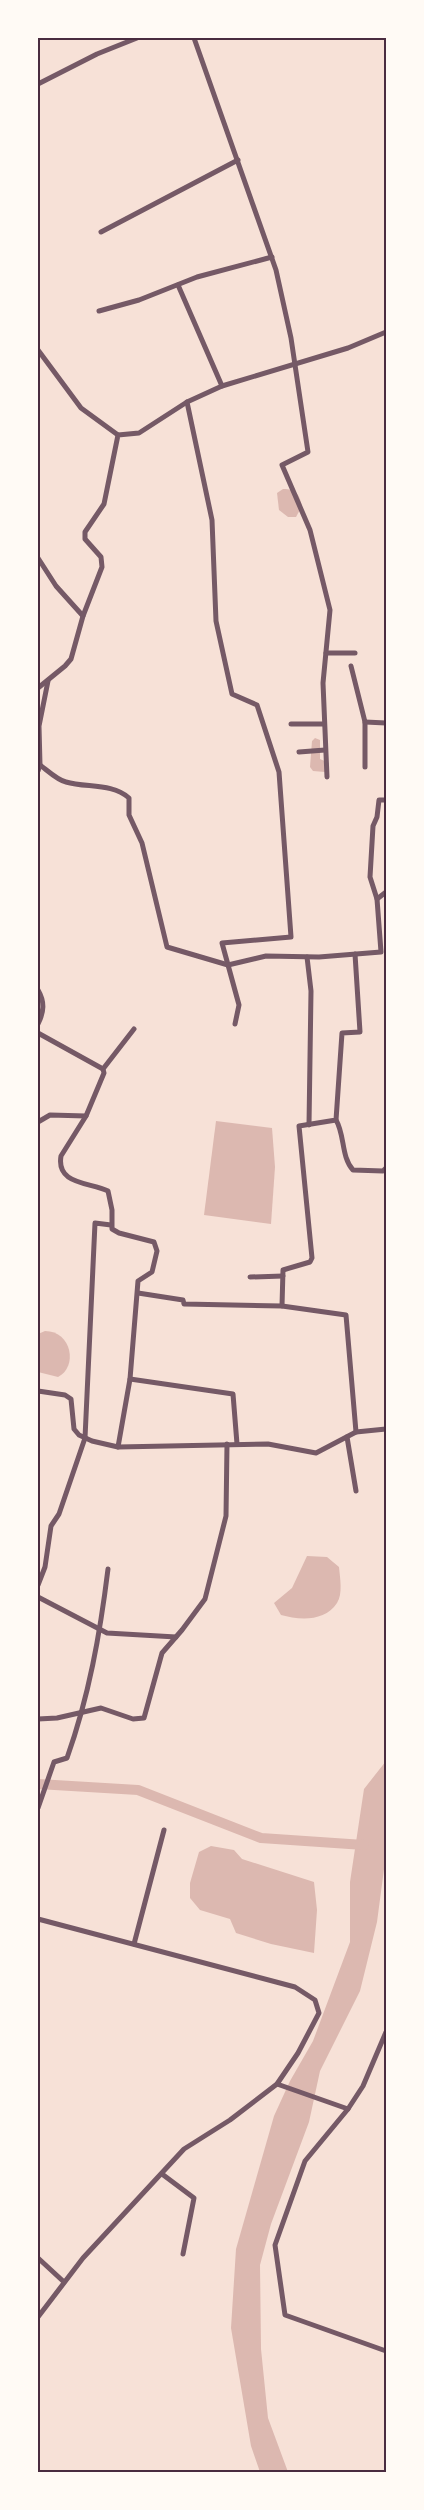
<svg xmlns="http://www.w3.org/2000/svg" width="424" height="2510" font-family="Quicksand,sans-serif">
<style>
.water{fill:#dcb8b0}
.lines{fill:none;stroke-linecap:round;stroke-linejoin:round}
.canal{stroke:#dcb8b0;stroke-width:10}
.minor{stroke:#755966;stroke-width:5}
.neatline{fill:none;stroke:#4a2c40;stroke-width:2}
</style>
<rect width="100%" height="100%" fill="#f7e1d7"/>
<g class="water">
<path d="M283 489C296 489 299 494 302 506L296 517H288L279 510 277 493Z"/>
<path d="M315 738 320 740V759L329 763 325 772 313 771 310 767 312 741Z"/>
<path d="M216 1121 272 1128 275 1167 271 1224 204 1215Z"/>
<path d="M45 1331C72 1331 78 1367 58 1377L38 1372V1334Z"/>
<path d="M307 1556 327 1557 339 1567C340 1578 343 1594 337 1603 325 1622 299 1620 281 1615L274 1603 292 1588Z"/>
<path d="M386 1761V1854L377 1922 360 1991 320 2071 309 2122 271 2224 260 2265 261 2349 268 2418 288 2472H260L251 2446 231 2328 236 2249 274 2116 290 2081 313 2041 350 1942V1882L364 1789Z"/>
<path d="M211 1846 234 1850 242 1859 314 1882 317 1910 314 1953 271 1944 236 1933 230 1919 200 1910 190 1898V1883L199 1852Z"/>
</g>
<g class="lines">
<path class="canal" d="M38 1784 138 1790 261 1838 364 1845"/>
<g class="minor">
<path d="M194 38 276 270 291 338 308 452 282 465 310 530 330 610 323 683 327 777"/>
<path d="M38 84 97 54 137 38"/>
<path d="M101 232 238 160"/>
<path d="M178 285 222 386"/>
<path d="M99 311 139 300 197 277 272 257"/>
<path d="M38 350 81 408 118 435"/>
<path d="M187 402 212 520 216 621 232 694 257 705 279 772 291 937 222 943 239 1005 235 1024"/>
<path d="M38 558 56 586 83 616"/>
<path d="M326 653H355"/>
<path d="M351 666 365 722V767"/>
<path d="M38 688 65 666 71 659 83 616 102 567 101 557 85 539V532L104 504 118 435 139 433 187 402 222 386 348 348 386 332"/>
<path d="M365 722 386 723"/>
<path d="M291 724H324"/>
<path d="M299 752 325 750"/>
<path d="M40 765C47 770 57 780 66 782 87 788 112 783 129 798V815L142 843 167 947 228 965 266 956 319 957 381 952 377 899 370 877 373 826 377 817 379 800H386"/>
<path d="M38 771 40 765 39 726 48 681"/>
<path d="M377 899 386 892"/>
<path d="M307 957 311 991 309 1125"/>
<path d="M38 990C45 1002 44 1012 38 1024"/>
<path d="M38 1033 103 1069"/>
<path d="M336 1120C345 1135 341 1157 353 1170L383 1171 386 1168"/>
<path d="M38 1122 50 1115 86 1116"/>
<path d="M250 1277 283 1276"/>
<path d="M138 1293 183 1300 184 1304 282 1306 346 1315 356 1432"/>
<path d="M282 1306 283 1270 310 1262 312 1258 299 1126 336 1120 342 1033 360 1032 355 954"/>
<path d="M130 1379 233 1394 237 1444"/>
<path d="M38 1391 65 1395 71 1399 74 1429 79 1435 92 1441 118 1447 268 1444 316 1453 356 1432 386 1429"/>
<path d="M347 1437 356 1491"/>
<path d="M118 1447 130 1379 138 1281 152 1272 157 1251 154 1242 119 1233 112 1229V1210L108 1191C90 1182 56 1185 61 1156L86 1116 104 1073 103 1069 134 1029"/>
<path d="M38 1585 45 1567 51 1526 59 1514 85 1438 95 1223 111 1225"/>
<path d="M38 1597 107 1633 176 1637"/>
<path d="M38 1719 57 1718 101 1708 133 1719 144 1718 162 1653 182 1630 205 1599 226 1516 227 1444"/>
<path d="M38 1808 54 1762 67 1758C89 1696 100 1634 108 1569"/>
<path d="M38 1919 295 1987 315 2000 319 2013 298 2053 277 2084 230 2120 184 2149 83 2258 38 2317"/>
<path d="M134 1944 164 1830"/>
<path d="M386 2032 363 2086 348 2109 305 2161 275 2245 285 2315 386 2351"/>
<path d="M277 2084 348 2109"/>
<path d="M162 2174 194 2198 183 2254"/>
<path d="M38 2258 64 2282"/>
</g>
</g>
<rect width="424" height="2510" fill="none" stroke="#fffaf5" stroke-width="78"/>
<rect x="39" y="39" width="346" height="2432" class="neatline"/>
</svg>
